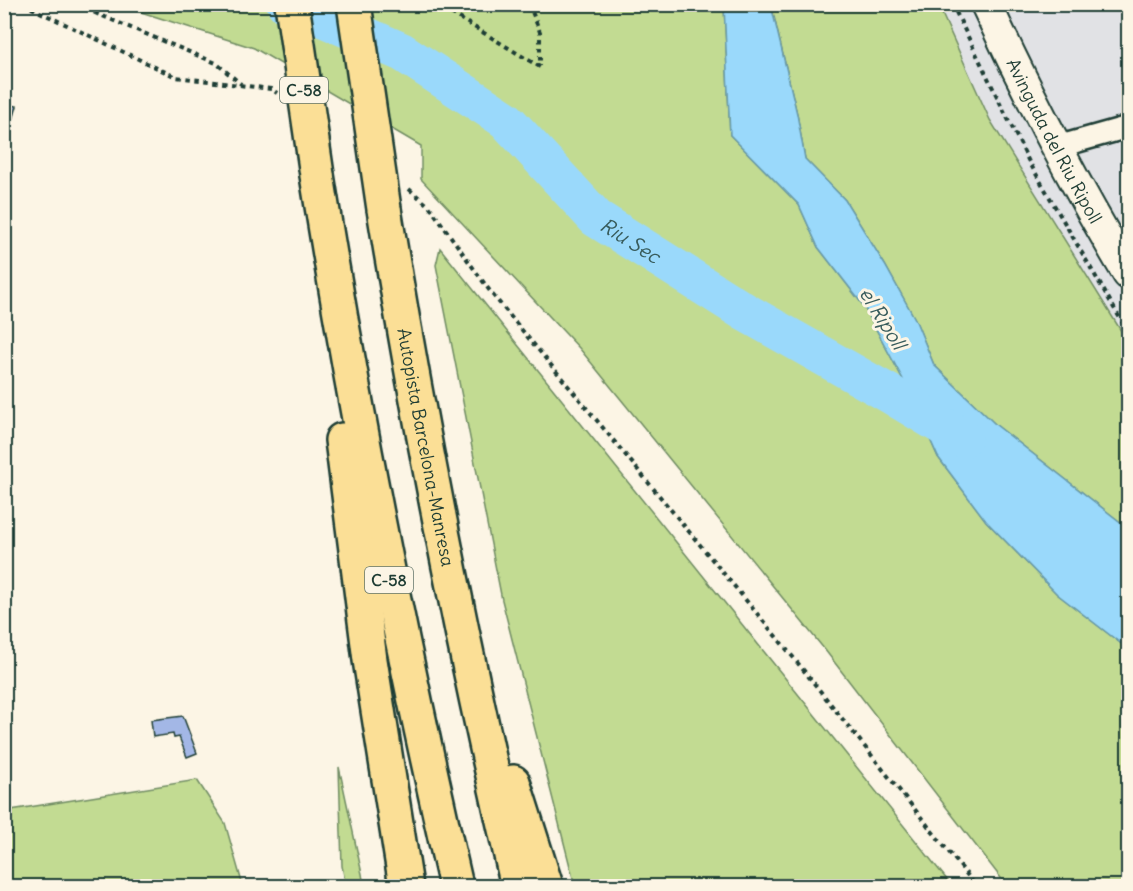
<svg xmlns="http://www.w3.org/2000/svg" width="1133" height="891" font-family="Delius,sans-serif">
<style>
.built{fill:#e1e2e5}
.green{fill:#c2db92;stroke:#708c63;stroke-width:1.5}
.water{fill:#9ad9fb;stroke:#699bab;stroke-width:1.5}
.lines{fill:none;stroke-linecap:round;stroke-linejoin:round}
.river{stroke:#9ad9fb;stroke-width:39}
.building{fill:#a3b7e6;stroke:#1f3d34;stroke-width:1.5}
.street-casing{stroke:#1f3d34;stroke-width:26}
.secondary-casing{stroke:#1f3d34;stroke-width:34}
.highway-casing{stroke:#1f3d34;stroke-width:38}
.path{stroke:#1f3d34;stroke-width:4;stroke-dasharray:4.5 4.5;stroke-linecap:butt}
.street{stroke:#fcf5e5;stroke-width:21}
.secondary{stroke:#fcf5e5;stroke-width:30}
.highway{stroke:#fbdf96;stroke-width:33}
.highway-bridge-casing{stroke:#1f3d34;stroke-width:38;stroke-linecap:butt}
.highway-bridge{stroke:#fbdf96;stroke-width:33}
.labels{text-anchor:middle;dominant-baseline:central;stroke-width:6;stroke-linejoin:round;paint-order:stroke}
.shield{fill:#fcf5e5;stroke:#617469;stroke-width:1.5}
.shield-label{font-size:16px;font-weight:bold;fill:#1f3d34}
.street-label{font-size:18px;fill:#1f3d34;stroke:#fcf5e5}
.water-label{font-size:20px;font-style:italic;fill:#385c5c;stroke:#fcf5e5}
</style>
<rect width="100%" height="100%" fill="#fcf5e5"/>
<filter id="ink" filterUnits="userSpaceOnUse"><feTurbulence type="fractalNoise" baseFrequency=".0167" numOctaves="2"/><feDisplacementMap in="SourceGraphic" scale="12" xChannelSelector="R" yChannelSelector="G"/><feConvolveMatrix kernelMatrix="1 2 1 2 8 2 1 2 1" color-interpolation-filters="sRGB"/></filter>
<g filter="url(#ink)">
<path class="built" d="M938 5H1128V342L990 120Z"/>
<g class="green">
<path d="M771 4 938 5 990 120 1128 342V528L996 425 934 365 915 319 885 265 845 200 805 159 797 114Z"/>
<path d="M119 5H724L730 135 799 205 818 247 863 305 905 383 938 457 986 521 1057 594 1128 649V886H1007L825 650 580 349 421 179V146L254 48Z"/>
<path d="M440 248 952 886H575L502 600 436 265Z"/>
<path d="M339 767 362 874 364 886H346L342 866Z"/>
<path d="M197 780 225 823 243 886H5V811Z"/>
</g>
<path class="water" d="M724 5H771L797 114 805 159 845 200 885 265 915 319 934 365 996 425 1128 528V649L1057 594 986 521 938 457 905 383 863 305 818 247 799 205 730 135Z"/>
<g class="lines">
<path class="river" id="s1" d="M286 4 303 9 402 52 506 120 596 218 745 312 890 394 963 438"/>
</g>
<g class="building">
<path d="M4 104 17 106 7 141 4 140Z"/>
<path d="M183 716 197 753 187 757 179 737 174 738 173 734 153 737 151 720Z"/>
</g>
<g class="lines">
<defs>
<path id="street" d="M1057 147 1128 127"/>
<g id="secondary">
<path id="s2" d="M986 4C1029 97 1076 187 1128 274"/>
</g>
<g id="highway">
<path d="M317 175C355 414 402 651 456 886"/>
<path id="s3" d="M384 209C421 436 466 662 518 886"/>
<path d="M342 440 370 660 406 886"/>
<path d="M513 782 546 886"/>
</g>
</defs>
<use href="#street" class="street-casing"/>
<use href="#secondary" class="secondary-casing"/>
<use href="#highway" class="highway-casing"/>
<g class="path">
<path d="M23 4 176 77 271 89 277 93"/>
<path d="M92 4 95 13 216 63 241 84"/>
<path d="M436 4 540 67"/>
<path d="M529 4 540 32V66"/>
<path d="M952 4 1028 160 1128 332"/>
<path d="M409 189 429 206 492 294 793 657 976 886"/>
<path d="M1123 299 1128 307"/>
</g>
<use href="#street" class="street"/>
<use href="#secondary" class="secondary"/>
<use href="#highway" class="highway"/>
<defs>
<g id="highway-bridge">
<path d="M292 4 317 175"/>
<path d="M354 4 384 209"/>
</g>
</defs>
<use href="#highway-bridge" class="highway-bridge-casing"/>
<use href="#highway-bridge" class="highway-bridge"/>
</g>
</g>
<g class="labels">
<g class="shield">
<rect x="280" y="77" width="48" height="26" rx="4.5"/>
<rect x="365" y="567" width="48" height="26" rx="4.5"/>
</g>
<g class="shield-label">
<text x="304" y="90">C-58</text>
<text x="389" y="580">C-58</text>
</g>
<g class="street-label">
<text stroke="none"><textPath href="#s2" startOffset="153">Avinguda del Riu Ripoll</textPath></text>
<text stroke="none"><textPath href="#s3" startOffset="242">Autopista Barcelona-Manresa</textPath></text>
</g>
<g class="water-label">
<text stroke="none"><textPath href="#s1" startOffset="424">Riu Sec</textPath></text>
<text transform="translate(883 318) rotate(58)">el Ripoll</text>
</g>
</g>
<rect width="1133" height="891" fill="none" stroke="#fcf5e5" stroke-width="24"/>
<rect x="12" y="12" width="1109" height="867" fill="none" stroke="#1f3d34" stroke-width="2" filter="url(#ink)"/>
</svg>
